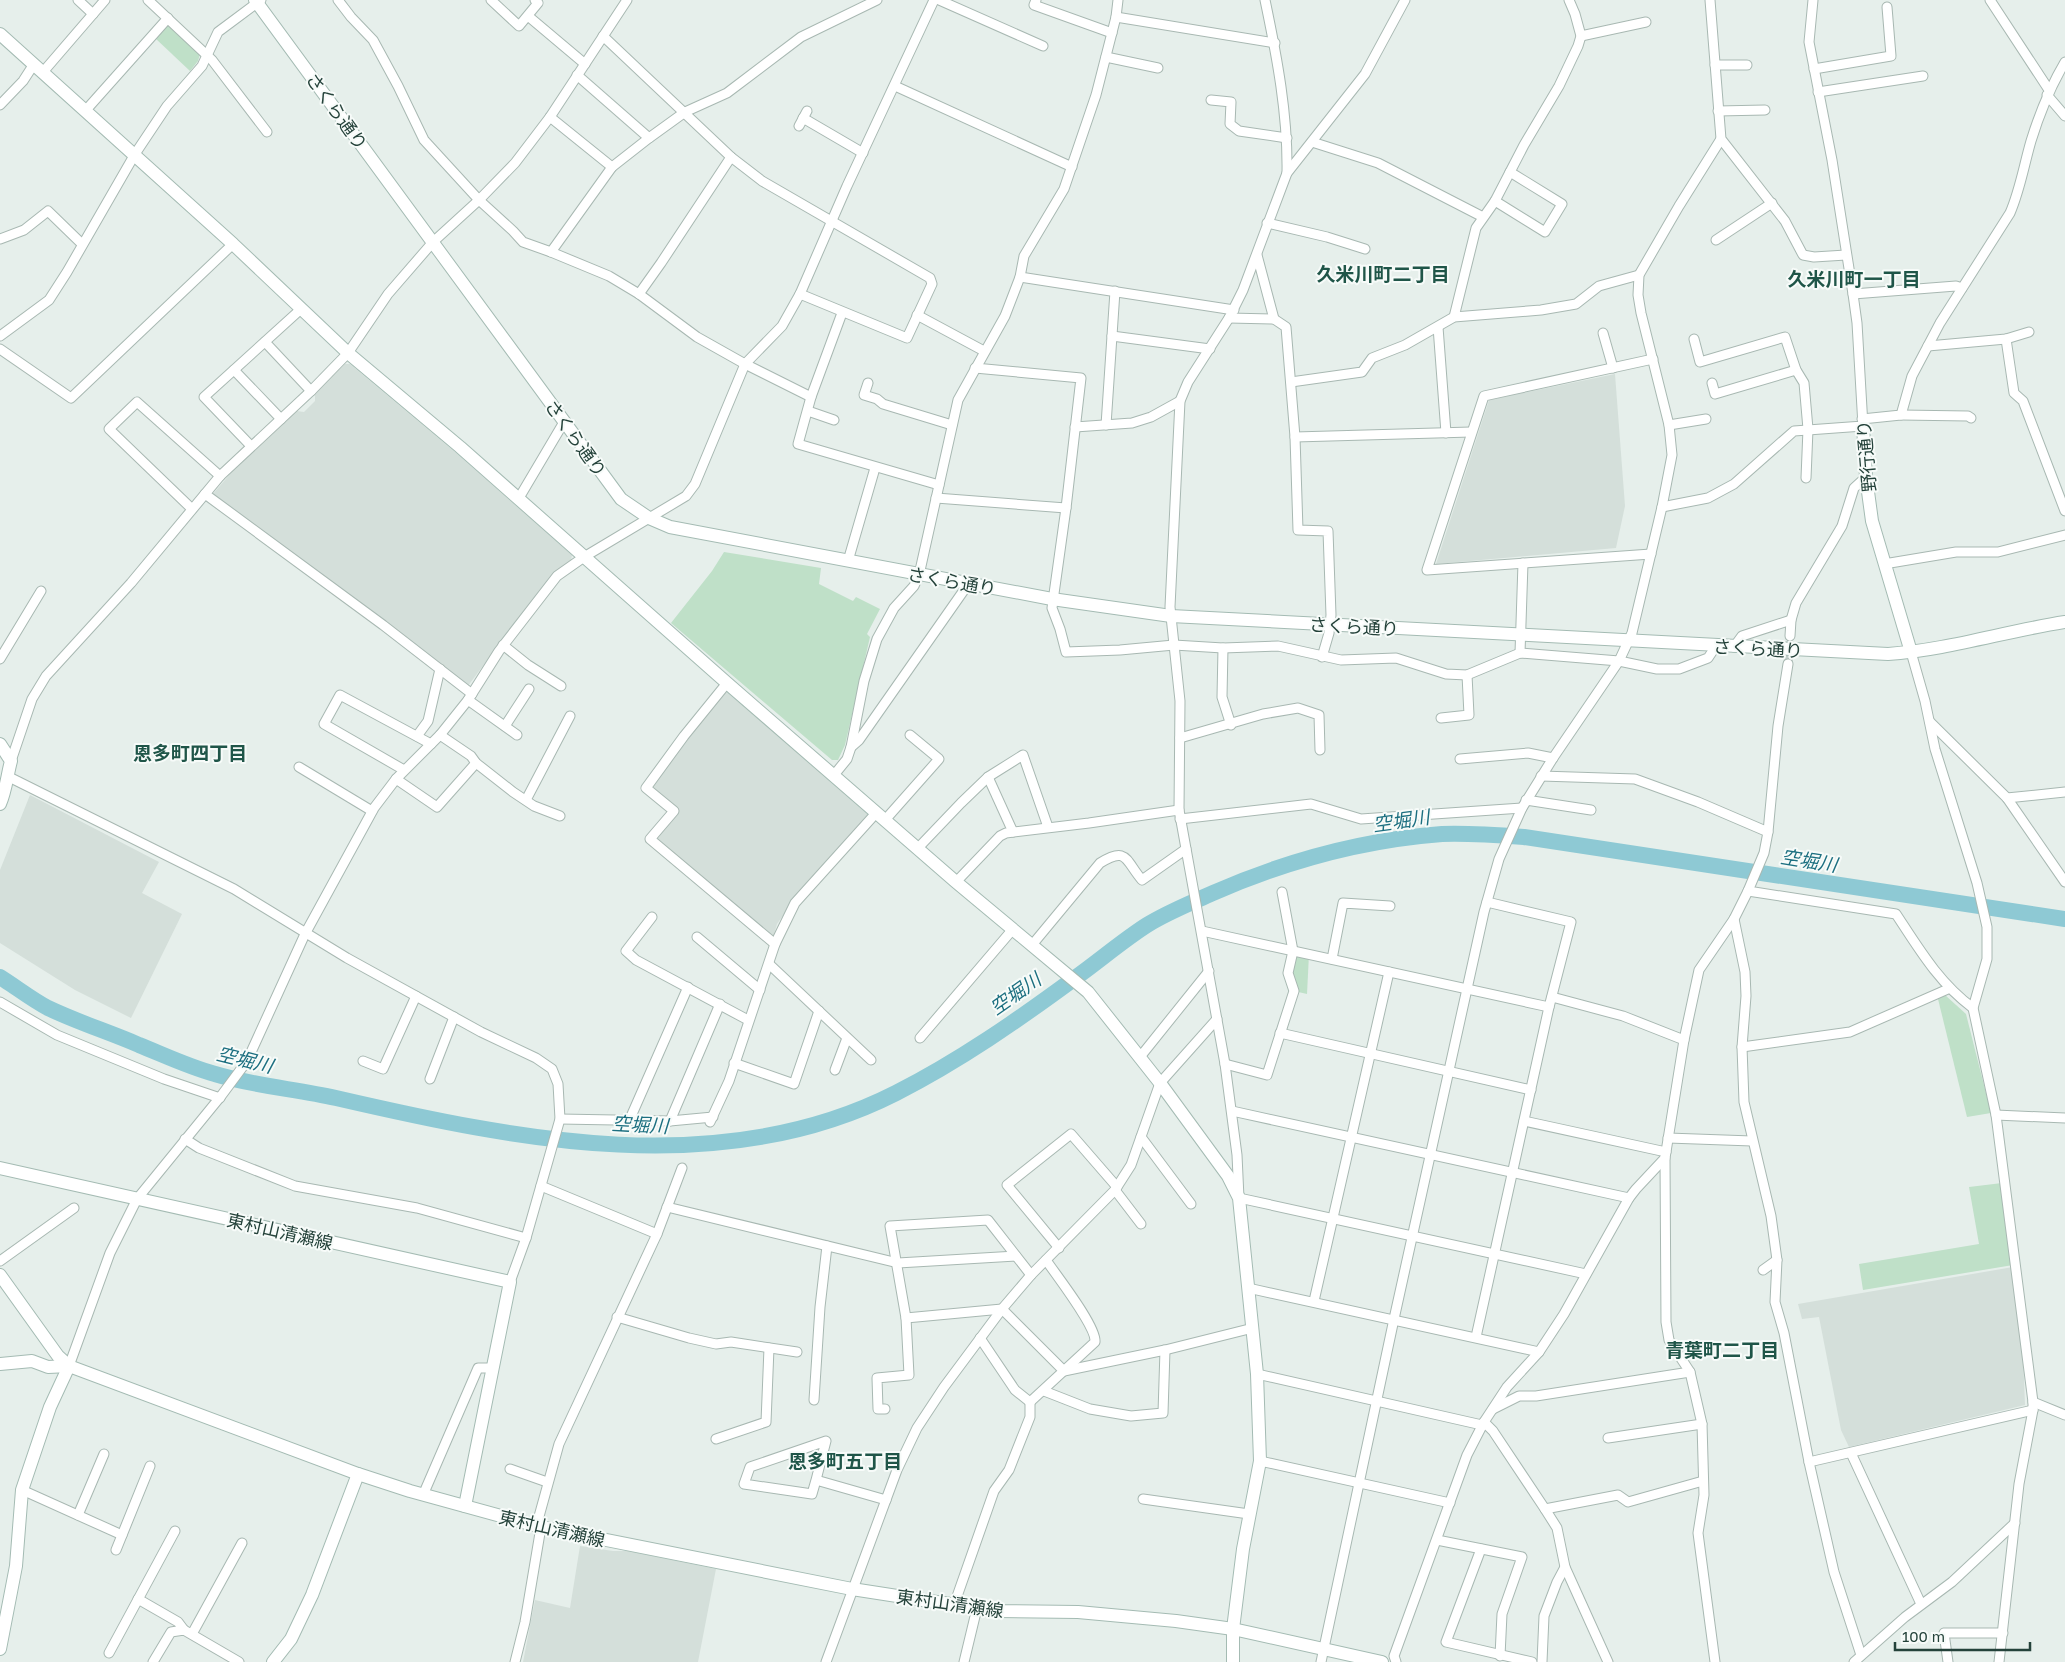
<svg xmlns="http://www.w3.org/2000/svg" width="2065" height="1662" font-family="'Golos Text','Noto Sans JP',sans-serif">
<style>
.built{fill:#d4dfda}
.green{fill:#bfe0c8}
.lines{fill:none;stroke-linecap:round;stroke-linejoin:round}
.river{stroke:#8ec9d4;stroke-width:16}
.street-tunnel{stroke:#bfccc8;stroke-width:9;stroke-dasharray:9 4.5;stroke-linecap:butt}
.street-casing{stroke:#a8b8b2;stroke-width:11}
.secondary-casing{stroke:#a4bbb3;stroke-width:14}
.street{stroke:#fff;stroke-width:9}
.secondary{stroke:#fff;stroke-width:12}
.labels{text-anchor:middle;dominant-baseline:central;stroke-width:4;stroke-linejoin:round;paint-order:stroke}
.street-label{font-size:18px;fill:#24423a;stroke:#f7fbf9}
.neighbourhood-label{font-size:19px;font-weight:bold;fill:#1f5548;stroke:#f7fbf9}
.water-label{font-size:19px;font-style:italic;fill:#1c6f80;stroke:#f7fbf9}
</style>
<rect width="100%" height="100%" fill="#e6efeb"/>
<g class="built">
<path d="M345 364H350L455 452 572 555 571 561 557 571 528 605 468 686 212 495 231 473 297 411 304 412 315 401V394Z"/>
<path d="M1615 374 1625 506 1616 548 1436 564 1489 400Z"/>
<path d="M726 688 869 814 793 901 777 924 773 938 655 838 678 810 650 787Z"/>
<path d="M30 795 159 862 142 893 182 914 131 1018 75 990 0 943V870Z"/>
<path d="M2013 1267 2022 1329 2025 1405 1849 1447 1841 1430 1819 1317 1802 1319 1798 1304Z"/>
<path d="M580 1546 613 1551H629L716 1569 698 1662H523L535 1600 570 1608Z"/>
</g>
<g class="green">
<path d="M166 25H170L200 54 198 61 190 71 155 38Z"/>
<path d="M724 552 821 568 819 584 853 601 856 597 880 609 867 634 870 637 845 745 838 760H832L671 623 712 571Z"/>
<path d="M1293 951 1309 954 1307 994 1294 991 1288 973Z"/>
<path d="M1945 995 1966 1014 1991 1113 1967 1117 1938 999Z"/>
<path d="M2002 1183 2013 1265 1863 1290 1859 1264 1979 1244 1969 1187Z"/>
</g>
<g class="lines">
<path class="river" d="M0 977C16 987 31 999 48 1008 77 1022 109 1032 139 1045 164 1055 189 1067 215 1074 254 1086 296 1089 336 1098 518 1140 721 1182 896 1093 959 1061 1018 1020 1075 978 1099 961 1122 941 1147 925 1168 912 1191 903 1213 893 1286 861 1363 840 1442 834 1469 833 1497 835 1524 837L2065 919"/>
<path class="street-tunnel" d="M1788 664 1790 636"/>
<defs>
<g id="street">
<path d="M78 0 93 14"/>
<path d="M148 0 212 60 267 132"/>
<path d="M338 0 351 17 373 40 398 86 424 140 479 200 513 231 523 242 551 252 609 276 639 294 697 337 745 364 811 397"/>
<path d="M491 0 519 26 538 3 535 0"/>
<path d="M939 0 1043 46"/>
<path d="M1036 0 1034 5 1112 33"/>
<path d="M1265 0C1277 57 1288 115 1287 173"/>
<path d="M1405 0 1365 74 1287 173 1243 290 1229 318 1188 382 1180 401 1170 607 1180 701 1179 810 1225 1064 1237 1155 1239 1198 1586 1274"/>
<path d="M1710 0 1721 139 1785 221 1803 255 1814 257 1846 255"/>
<path d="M1990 0 2049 90"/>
<path d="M528 16 585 64"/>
<path d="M1116 17 1275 43"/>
<path d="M603 36 731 157 762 181 930 278 932 284 907 338 800 294"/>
<path d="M1581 36 1646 22"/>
<path d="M1106 57 1158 68"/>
<path d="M1715 65H1747"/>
<path d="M1814 69 1891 56 1887 7"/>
<path d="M43 72 105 0"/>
<path d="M577 75 649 138"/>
<path d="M895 86 1072 167"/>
<path d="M1818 92 1923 76"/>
<path d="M2047 95 2065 116"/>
<path d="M1211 100 1231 102 1230 124 1239 131 1287 138"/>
<path d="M0 105 23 81 34 64"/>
<path d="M86 110 168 18"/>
<path d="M1718 111 1765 110"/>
<path d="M550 117 612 167"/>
<path d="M803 118 863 153"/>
<path d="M799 126 807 111"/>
<path d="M1312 142 1378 163 1483 217"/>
<path d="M1495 201 1545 232 1562 204 1510 172"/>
<path d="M1267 223 1327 237 1365 249"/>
<path d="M0 239 24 230 48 211 82 244"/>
<path d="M1716 240 1772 203"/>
<path d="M551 252 612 167 649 138 685 112 727 93 801 37 877 0"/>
<path d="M1257 255 1274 319"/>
<path d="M1020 277 1234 310"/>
<path d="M639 294 661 263 731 157"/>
<path d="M1853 294 1956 286 1962 288"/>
<path d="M842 313 811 397 798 444 939 485"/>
<path d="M917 315 984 351"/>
<path d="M1454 317 1476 228 1495 201 1524 145 1559 86 1578 46 1581 36 1575 14 1569 0"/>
<path d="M1229 318 1274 319 1286 327 1295 437 1298 530 1328 531 1331 615 1329 633 1322 657"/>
<path d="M1438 327 1446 433"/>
<path d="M1603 333 1613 368"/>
<path d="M0 336 49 300 67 272 135 154 167 106 202 66 218 32 261 0"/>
<path d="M1112 336 1210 349"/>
<path d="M1694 339 1700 362 1785 337 1796 370 1804 383 1808 429 1806 478"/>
<path d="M2006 339 2014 393 2023 401 2065 511"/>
<path d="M265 342 311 391"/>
<path d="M1928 346 2006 339 2029 332"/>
<path d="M0 349 71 398 233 244"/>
<path d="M975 368 1081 378 1066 508 1052 608 1060 629 1066 652 1120 650 1174 645 1223 648 1278 646 1341 660 1396 658 1446 674 1467 675 1520 653 1619 661 1657 669H1679L1708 658 1716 646"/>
<path d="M234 370 281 419"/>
<path d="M1291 382 1362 372 1372 358 1405 345 1454 317 1541 310 1576 304 1599 286 1639 275"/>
<path d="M868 383 864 395 877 399 883 404 952 425"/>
<path d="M1712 383 1715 394 1796 370"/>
<path d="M808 411 834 420"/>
<path d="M1901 415 1968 416 1971 418"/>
<path d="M1862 419 1901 415 1912 376 1940 323 2010 213C2020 190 2024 165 2031 141 2040 112 2049 89 2065 62"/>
<path d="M1106 425 1115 291"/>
<path d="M1669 425 1706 419"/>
<path d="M1075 427 1132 423 1151 417 1180 401"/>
<path d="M1295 437 1471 432"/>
<path d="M251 446 204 397 301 309"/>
<path d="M205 494 383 625 472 694"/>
<path d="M519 498 564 422"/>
<path d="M936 498 1066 508"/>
<path d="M1662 507 1708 498 1734 484 1794 431 1863 426 1857 323 1853 294 1832 160 1809 42 1813 0"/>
<path d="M192 509 109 429 137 402 220 476"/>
<path d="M1651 554 1427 570 1484 396 1653 359"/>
<path d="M848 561 875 468"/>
<path d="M1884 564 1956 552H1998L2065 535"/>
<path d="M1790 636 1791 620 1796 603 1842 526 1854 488 1866 477"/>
<path d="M503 645 528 665 561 686"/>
<path d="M1734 647 1742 636 1791 620"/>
<path d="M1223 648 1222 697 1231 725"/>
<path d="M1911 652 1925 701 1935 749 1977 883 1987 927V959L1973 1008 1996 1115 2033 1402V1410L2019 1484 1999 1662"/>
<path d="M1520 653 1523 563"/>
<path d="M0 659 41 591"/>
<path d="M727 683 684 736 646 788 674 811 650 839 775 944"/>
<path d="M468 700 517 735"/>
<path d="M1441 718 1469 715 1467 675"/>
<path d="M1930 722 2007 798 2065 882"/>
<path d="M505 726 529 689"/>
<path d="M440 735 471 756 476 763 513 792 534 806 560 816"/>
<path d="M417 736 428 721 440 669"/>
<path d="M1180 738 1263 714 1298 708 1319 715 1320 750"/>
<path d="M851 747 859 740 969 583"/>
<path d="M1460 759 1528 753 1553 758"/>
<path d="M11 761 32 699 46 676 131 583 220 476 311 391 348 353 388 294 433 242 479 200 515 163 550 117 627 0"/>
<path d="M299 767 372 811"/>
<path d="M404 770 324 724 340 695 431 744"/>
<path d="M834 775 847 759 851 747 864 681 877 639 894 608 914 586 919 575 958 400 1005 316 1020 277 1024 256 1064 189 1096 95 1116 17 1118 0"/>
<path d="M7 776 234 889 347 958 481 1032 536 1058 552 1069 558 1084 560 1119 526 1238 510 1282"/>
<path d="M1541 776 1635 779 1698 802 1768 832"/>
<path d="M988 777 1013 832"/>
<path d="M396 779 437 807 476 763"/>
<path d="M2007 798 2065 792"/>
<path d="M526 800 570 716"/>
<path d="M1526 800 1591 810"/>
<path d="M1180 819 1311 804 1361 819 1522 808"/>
<path d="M885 820 939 759 910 735"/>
<path d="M918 848 961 803 988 777 1023 755 1048 827"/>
<path d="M956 882 1000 836 1006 833 1089 823 1179 810"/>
<path d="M1748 891 1896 914C1919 949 1939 983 1973 1008"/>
<path d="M652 917 626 951 636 960 748 1020"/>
<path d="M1734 919 1745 972 1746 996 1742 1047 1744 1102 1771 1216 1777 1260 1775 1302 1784 1333 1809 1462 1834 1572 1861 1655"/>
<path d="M1202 931 1549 1007"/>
<path d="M697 937 760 990"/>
<path d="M1032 945 1100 863C1127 846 1125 860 1142 880L1186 849"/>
<path d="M1332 959 1343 903 1390 906"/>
<path d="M769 964 871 1060"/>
<path d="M1552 997 1623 1016 1684 1040"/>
<path d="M0 1002 57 1035 164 1079 220 1098"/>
<path d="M1280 1033 1531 1090"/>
<path d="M920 1038 1013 929"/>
<path d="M1742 1047 1850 1032 1948 989"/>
<path d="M1140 1057 1209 971"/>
<path d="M363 1061 383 1069 416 996"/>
<path d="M734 1063 794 1084 819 1011"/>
<path d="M1225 1064 1267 1075 1294 991 1288 973 1293 951 1282 892"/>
<path d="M835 1070 847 1038"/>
<path d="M430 1079 454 1017"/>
<path d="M1232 1111 1629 1198"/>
<path d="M1996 1115 2065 1118"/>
<path d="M560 1119 670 1121 713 1117"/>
<path d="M629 1121 688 987"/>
<path d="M670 1121 720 1004"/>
<path d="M1524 1121 1666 1152"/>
<path d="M710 1122 729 1081 775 944 795 903 877 812"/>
<path d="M1141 1137 1191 1204"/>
<path d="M1668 1138 1752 1141"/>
<path d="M185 1139 199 1148 295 1186 417 1208 526 1238"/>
<path d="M541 1186 657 1234"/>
<path d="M1115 1190 1141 1224"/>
<path d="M667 1207 898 1263 1016 1256"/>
<path d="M1059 1248 1007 1185 1071 1134 1117 1187"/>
<path d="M0 1261 74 1208"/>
<path d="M1763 1270 1777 1260"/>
<path d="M1248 1288 1539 1352"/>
<path d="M1314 1301 1389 972"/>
<path d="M617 1317 689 1338 716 1344 731 1342 797 1352"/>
<path d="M906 1318 1002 1309 1064 1371 1165 1350 1253 1328"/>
<path d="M1476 1337 1549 1007 1571 922 1487 902"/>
<path d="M980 1338 1015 1390 1030 1402"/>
<path d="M69 1366 110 1253 137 1199 221 1096 247 1061 305 934 374 808 396 779 440 735 468 700 499 651 557 576 584 557 686 496 695 484 745 364 782 326 800 294 847 186 934 0"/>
<path d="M1257 1374 1482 1425"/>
<path d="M1044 1391 1090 1409 1131 1416 1163 1413 1165 1350"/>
<path d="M814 1400 820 1307 827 1246"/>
<path d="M1030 1402 1095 1342C1097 1327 1056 1275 1046 1260"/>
<path d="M2033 1402 2065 1415"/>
<path d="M885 1409H878L877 1378 909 1375 906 1318 890 1226 988 1220 1031 1275"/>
<path d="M1493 1409 1519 1396H1536L1690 1372"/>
<path d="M1484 1422 1493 1431 1545 1509"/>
<path d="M1608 1438 1702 1424"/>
<path d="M716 1439 766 1422 769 1348"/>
<path d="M1851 1453 1921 1604"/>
<path d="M1260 1461 1450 1503"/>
<path d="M1809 1462 2033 1410"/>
<path d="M510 1469 547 1482"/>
<path d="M816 1480 826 1441 750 1467 744 1484 812 1494 816 1480 886 1500"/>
<path d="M22 1490 122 1535"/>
<path d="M423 1495 478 1368H492"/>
<path d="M1143 1499 1249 1514"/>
<path d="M78 1515 104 1454"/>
<path d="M1437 1540 1522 1557 1502 1614 1500 1656"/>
<path d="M1481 1549 1446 1642 1532 1662"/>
<path d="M116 1550 150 1466"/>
<path d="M138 1599 178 1622 184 1630"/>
<path d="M954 1605 994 1491 1009 1470 1030 1417V1402"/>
<path d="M192 1634 242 1543"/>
<path d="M109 1653 175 1531"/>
<path d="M153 1662 171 1632 184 1630 239 1662"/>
<path d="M515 1662 525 1622 541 1527 538 1520 559 1444 657 1234 682 1168"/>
<path d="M826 1662 897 1470 917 1428 944 1387 1002 1309 1031 1275 1115 1190 1131 1165 1160 1083 1217 1019"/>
<path d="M964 1662 977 1608"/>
<path d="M1321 1662 1394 1319 1484 912 1499 859 1522 808 1553 758 1619 661 1632 633 1662 507 1672 455 1669 425 1641 313 1638 295 1639 275 1679 206 1721 139"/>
<path d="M1396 1662 1394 1656 1467 1455 1484 1422 1507 1387 1539 1352 1564 1314 1629 1198 1636 1189 1665 1158"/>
<path d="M1542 1662 1544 1616 1557 1582 1565 1567"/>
<path d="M1608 1662 1565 1567 1557 1528 1545 1509 1618 1495 1628 1502 1703 1481"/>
<path d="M1715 1662 1698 1533 1704 1495 1702 1424 1690 1372 1669 1340 1666 1322 1665 1158 1684 1040 1699 970 1734 919 1748 891 1764 853 1768 832 1778 726 1788 664"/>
<path d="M1854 1662 1905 1617 1952 1582 2015 1523"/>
<path d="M1948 1662 1944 1633H2003"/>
</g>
<g id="secondary">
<path d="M255 0 621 499 649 518 670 527 1052 599 1171 616 1888 654C1947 650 2006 631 2065 622"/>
<path d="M0 34 233 244 348 353 460 447 727 683 956 882 1088 992 1160 1083 1228 1176 1239 1198 1257 1374 1260 1461 1243 1549 1233 1629V1662"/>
<path d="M1863 426 1866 477 1872 521 1911 652"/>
<path d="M0 744 11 761C7 776 6 790 0 804"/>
<path d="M0 1168 510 1282 465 1506"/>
<path d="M0 1275 58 1356 69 1366 50 1407 22 1490 16 1566 0 1649"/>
<path d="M0 1364 32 1361 48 1367 69 1366 358 1474 410 1491 541 1527 852 1589 923 1600 999 1611 1078 1612 1176 1621 1233 1629 1382 1662"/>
<path d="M273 1662 291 1639 312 1595 358 1474"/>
</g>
</defs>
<use href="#street" class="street-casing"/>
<use href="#secondary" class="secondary-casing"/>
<use href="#street" class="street"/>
<use href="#secondary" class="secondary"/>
</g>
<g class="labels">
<g class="street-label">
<text transform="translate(337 111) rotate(54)">さくら通り</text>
<text transform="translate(576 438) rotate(54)">さくら通り</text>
<text transform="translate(1866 456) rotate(-95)">野行通り</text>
<text transform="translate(952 581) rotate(10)">さくら通り</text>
<text transform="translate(1354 626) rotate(3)">さくら通り</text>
<text transform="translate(1758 648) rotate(3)">さくら通り</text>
<text transform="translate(280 1231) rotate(13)">東村山清瀬線</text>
<text transform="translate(552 1528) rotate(13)">東村山清瀬線</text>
<text transform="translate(950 1603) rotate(8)">東村山清瀬線</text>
</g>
<g class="neighbourhood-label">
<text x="1383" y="273">久米川町二丁目</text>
<text x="1854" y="278">久米川町一丁目</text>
<text x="190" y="752">恩多町四丁目</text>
<text x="1722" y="1349">青葉町二丁目</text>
<text x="845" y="1460">恩多町五丁目</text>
</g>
<g class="water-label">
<text transform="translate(1401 820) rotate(-8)">空堀川</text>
<text transform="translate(1809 860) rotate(9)">空堀川</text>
<text transform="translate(1015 993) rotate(-35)">空堀川</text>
<text transform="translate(245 1059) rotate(14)">空堀川</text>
<text transform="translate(640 1124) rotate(3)">空堀川</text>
</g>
</g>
<path d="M1895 1642v8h135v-8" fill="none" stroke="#24423a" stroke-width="2.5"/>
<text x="1902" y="1642" font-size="15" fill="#24423a" stroke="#f7fbf9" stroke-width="4" paint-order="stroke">100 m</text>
</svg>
